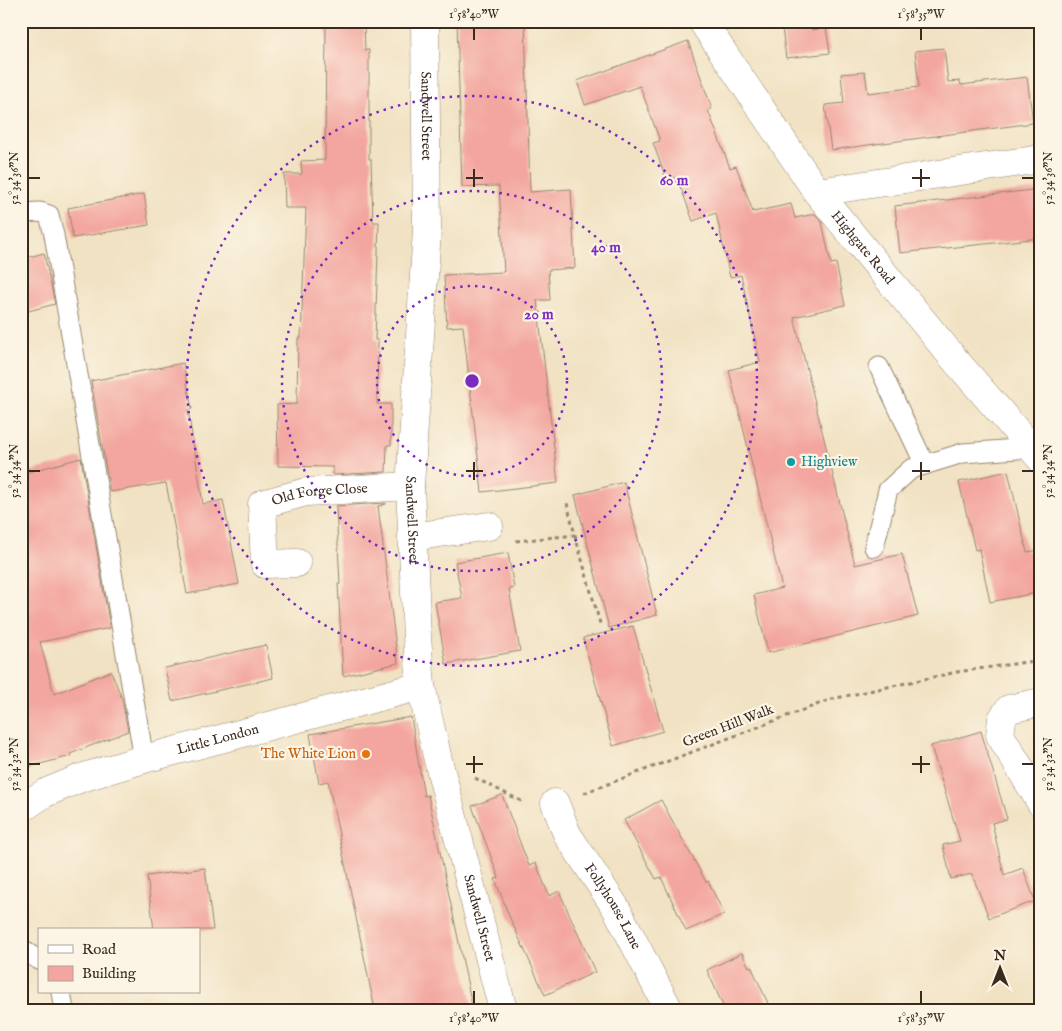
<svg xmlns="http://www.w3.org/2000/svg" width="1062" height="1031" font-family="'IM FELL English',serif">
<style>
.building{fill:#f3a69f}
.lines{fill:none;stroke-linecap:round;stroke-linejoin:round}
.lane-casing{stroke:#968670;stroke-width:21}
.street-casing{stroke:#968670;stroke-width:29}
.path{stroke:#968670;stroke-width:3;stroke-dasharray:4 4;stroke-linecap:butt}
.lane{stroke:#fff;stroke-width:19}
.street{stroke:#fff;stroke-width:28}
.ticks{fill:none;stroke:#3b2a1e;stroke-width:2}
.ring{fill:none;stroke:#7b2cbf;stroke-width:2.5;stroke-dasharray:2.5 5}
.culture-dot{fill:#0f9aa8;stroke:#fcf5e5;stroke-width:2}
.food-dot{fill:#e8710a;stroke:#fcf5e5;stroke-width:2}
.labels{text-anchor:middle;dominant-baseline:central;stroke-width:4.5;stroke-linejoin:round;paint-order:stroke}
.street-label{font-size:14px;fill:#3b2a1e;stroke:#fcf5e5}
.culture-label{font-size:14px;fill:#0d838f;stroke:#fcf5e5;text-anchor:start}
.food-label{font-size:14px;fill:#c56008;stroke:#fcf5e5;text-anchor:end}
.centre{fill:#7b2cbf;stroke:#fcf5e5;stroke-width:2.5}
.ring-label{font-size:15px;text-anchor:middle;font-weight:bold;fill:#7b2cbf;stroke:#fcf5e5;stroke-width:4.5;stroke-linejoin:round;paint-order:stroke}
.neatline{fill:none;stroke:#3b2a1e;stroke-width:2}
.ticks-label{font-size:12px;text-anchor:middle;fill:#3b2a1e}
</style>
<rect width="100%" height="100%" fill="#fcf5e5"/>
<filter id="ink" filterUnits="userSpaceOnUse"><feTurbulence type="fractalNoise" baseFrequency=".02" numOctaves="2"/><feDisplacementMap in="SourceGraphic" scale="10" xChannelSelector="R" yChannelSelector="G"/><feConvolveMatrix kernelMatrix="1 2 1 2 8 2 1 2 1" color-interpolation-filters="sRGB"/></filter>
<filter id="wash" filterUnits="userSpaceOnUse"><feTurbulence type="fractalNoise" baseFrequency=".0096" numOctaves="4" result="noise"/><feDisplacementMap in="SourceGraphic" scale="20" xChannelSelector="R" yChannelSelector="G"/><feGaussianBlur stdDeviation="1.12" result="paint"/><feColorMatrix in="noise" values="0 0 0 0 0 0 0 0 0 0 0 0 0 0 0 0 0 1.4 0 .05"/><feComposite in="paint" operator="in"/></filter>
<g filter="url(#wash)">
<rect width="100%" height="100%" fill="#f1e2c3"/>
<g id="blocks">
<g class="building">
<path d="M326 21H364L365 50H369V159H371L373 222H379L375 340H378L377 404H391V445H387L386 472 333 475V467L278 466 277 405 297 404 298 338H301L306 208H285L284 174H302L301 161 325 160Z"/>
<path d="M457 21H525L530 192 571 189 575 268 548 270 550 300H537L558 483 482 492 463 326 447 327 444 275 504 272 499 186 462 187Z"/>
<path d="M781 21H811L812 30 826 28 830 53 786 58Z"/>
<path d="M688 41 712 109 708 110 730 168 736 166 753 212 791 204 795 218 815 214 822 222 831 264 836 263 845 305 794 317 855 565 902 554 918 616 768 653 754 595 782 588 729 370 760 362 741 275 730 277 716 213 693 221 677 177 667 181 653 143 660 141 640 86 585 105 577 81Z"/>
<path d="M944 48 948 82 960 81 961 85 1027 77 1033 123 831 150 825 105 844 103 841 74 865 72 868 93 919 87 915 51Z"/>
<path d="M1041 189V238L900 253 895 206Z"/>
<path d="M144 194 149 225 73 238 68 208Z"/>
<path d="M44 253 55 304 21 313V259Z"/>
<path d="M183 363 192 409 188 410 203 504 223 500 239 584 187 594 166 483 110 492 91 381Z"/>
<path d="M81 458 110 628 40 642 54 694 111 671 122 699 128 731 70 754 71 756 21 769V474Z"/>
<path d="M1008 471 1027 552 1041 550V592L990 602 979 549 975 550 959 482Z"/>
<path d="M624 482 657 615 609 628 575 495Z"/>
<path d="M386 503V504L378 506 398 663 343 676 338 584H340L336 506Z"/>
<path d="M508 553 514 588 509 589 520 651 446 664 435 602 462 598 455 562Z"/>
<path d="M633 626 663 731 613 746 583 638Z"/>
<path d="M266 645 273 678 172 701 165 668Z"/>
<path d="M411 717 424 796 428 795 473 1010H375L328 781 319 783 310 734Z"/>
<path d="M981 731 1007 819 992 823 1004 875 1023 868 1035 901 989 918 972 874 951 879 943 845 960 841 931 746Z"/>
<path d="M502 795 529 866 536 863 549 896 559 891 595 972 545 995 509 916 495 879 499 878 472 806Z"/>
<path d="M661 800 706 882 708 881 724 914 686 931 661 877 656 879 624 820Z"/>
<path d="M205 868 213 930H154L147 876Z"/>
<path d="M742 953 749 967 751 966 771 1010H725L707 970Z"/>
</g>
</g>
</g>
<g filter="url(#ink)">
<use href="#blocks" fill-opacity="0" stroke="#968670" stroke-width="1"/>
<g class="lines">
<defs>
<g id="lane">
<path d="M21 213 40 212 49 215 54 235 144 759"/>
<path d="M879 367 925 465"/>
<path d="M874 547 888 490 911 469 963 453 1032 448"/>
<path d="M21 949 39 960"/>
<path d="M61 992 64 1010"/>
</g>
<g id="street">
<path id="s1" d="M425 21 427 230 410 486 417 637 421 686 438 760 503 1010"/>
<path id="s2" d="M702 21 817 192 955 360 1041 459"/>
<path d="M817 192 1041 159"/>
<path d="M412 537 489 526"/>
<path id="s3" d="M297 563 265 564 262 504 306 492 410 486"/>
<path d="M1041 702 1009 709 1002 719 1000 735 1041 803"/>
<path id="s4" d="M555 803 567 834 616 908 669 1010"/>
<path id="s5" d="M21 809 45 793 81 778 144 759 421 686"/>
</g>
</defs>
<use href="#lane" class="lane-casing"/>
<use href="#street" class="street-casing"/>
<g class="path">
<path d="M575 535 601 627"/>
<path d="M516 541 575 535 567 503"/>
<path d="M475 778 525 803"/>
<path d="M584 793 832 699 957 672 1041 660"/>
</g>
<use href="#lane" class="lane"/>
<use href="#street" class="street"/>
</g>
</g>
<path class="ticks" d="M474 28V40M921 28V40M474 169V187M921 169V187M28 178H40M466 178H483M912 178H930M1022 178H1034M474 462V480M921 462V480M28 471H40M466 471H483M912 471H930M1022 471H1034M474 756V773M921 756V773M28 764H40M466 764H483M912 764H930M1022 764H1034M474 991V1004M921 991V1004"/>
<g class="ring">
<circle cx="472" cy="381" r="95"/>
<circle cx="472" cy="381" r="190"/>
<circle cx="472" cy="381" r="285"/>
</g>
<circle class="culture-dot" cx="791" cy="462" r="5"/>
<circle class="food-dot" cx="366" cy="754" r="5"/>
<g class="labels">
<g class="street-label">
<text stroke="none"><textPath href="#s1" startOffset="95">Sandwell Street</textPath></text>
<text stroke="none"><textPath href="#s2" startOffset="278">Highgate Road</textPath></text>
<text stroke="none"><textPath href="#s3" startOffset="151">Old Forge Close</textPath></text>
<text stroke="none"><textPath href="#s1" startOffset="500">Sandwell Street</textPath></text>
<text transform="translate(728 726) rotate(-21)">Green Hill Walk</text>
<text stroke="none"><textPath href="#s5" startOffset="210">Little London</textPath></text>
<text stroke="none"><textPath href="#s4" startOffset="119">Follyhouse Lane</textPath></text>
<text stroke="none"><textPath href="#s1" startOffset="905">Sandwell Street</textPath></text>
</g>
<g class="culture-label">
<text x="801" y="462">Highview</text>
</g>
<g class="food-label">
<text x="356" y="754">The White Lion</text>
</g>
</g>
<circle cx="472" cy="381" r="8" class="centre"/>
<g class="ring-label">
<text x="674" y="185">60 m</text>
<text x="606" y="252">40 m</text>
<text x="539" y="319">20 m</text>
</g>
<rect width="1062" height="1031" fill="none" stroke="#fcf5e5" stroke-width="55"/>
<rect x="38" y="928" width="162" height="65" fill="#fcf5e5" stroke="#afa495"/>
<rect x="48" y="945" width="25" height="8" fill="#ffffff" stroke="#afa495"/>
<text x="82" y="954" font-size="15" fill="#3b2a1e">Road</text>
<rect x="48" y="966" width="25" height="15" fill="#f3a69f" stroke="#afa495"/>
<text x="82" y="978" font-size="15" fill="#3b2a1e">Building</text>
<g transform="translate(1000 968)" stroke="#fcf5e5" stroke-width="4" paint-order="stroke">
<path d="M0-4L9 19L0 12L-9 19Z" fill="#3b2a1e"/>
<text y="-8" font-size="14" font-weight="bold" text-anchor="middle" fill="#3b2a1e">N</text>
</g>
<rect x="28" y="28" width="1006" height="976" class="neatline"/>
<g class="ticks-label">
<text x="474" y="18">1°58'40"W</text>
<text x="921" y="18">1°58'35"W</text>
<text transform="translate(14 178) rotate(-90)" y="4">52°34'36"N</text>
<text transform="translate(1048 178) rotate(-90)" y="4">52°34'36"N</text>
<text transform="translate(14 471) rotate(-90)" y="4">52°34'34"N</text>
<text transform="translate(1048 471) rotate(-90)" y="4">52°34'34"N</text>
<text transform="translate(14 764) rotate(-90)" y="4">52°34'32"N</text>
<text transform="translate(1048 764) rotate(-90)" y="4">52°34'32"N</text>
<text x="474" y="1022">1°58'40"W</text>
<text x="921" y="1022">1°58'35"W</text>
</g>
</svg>
